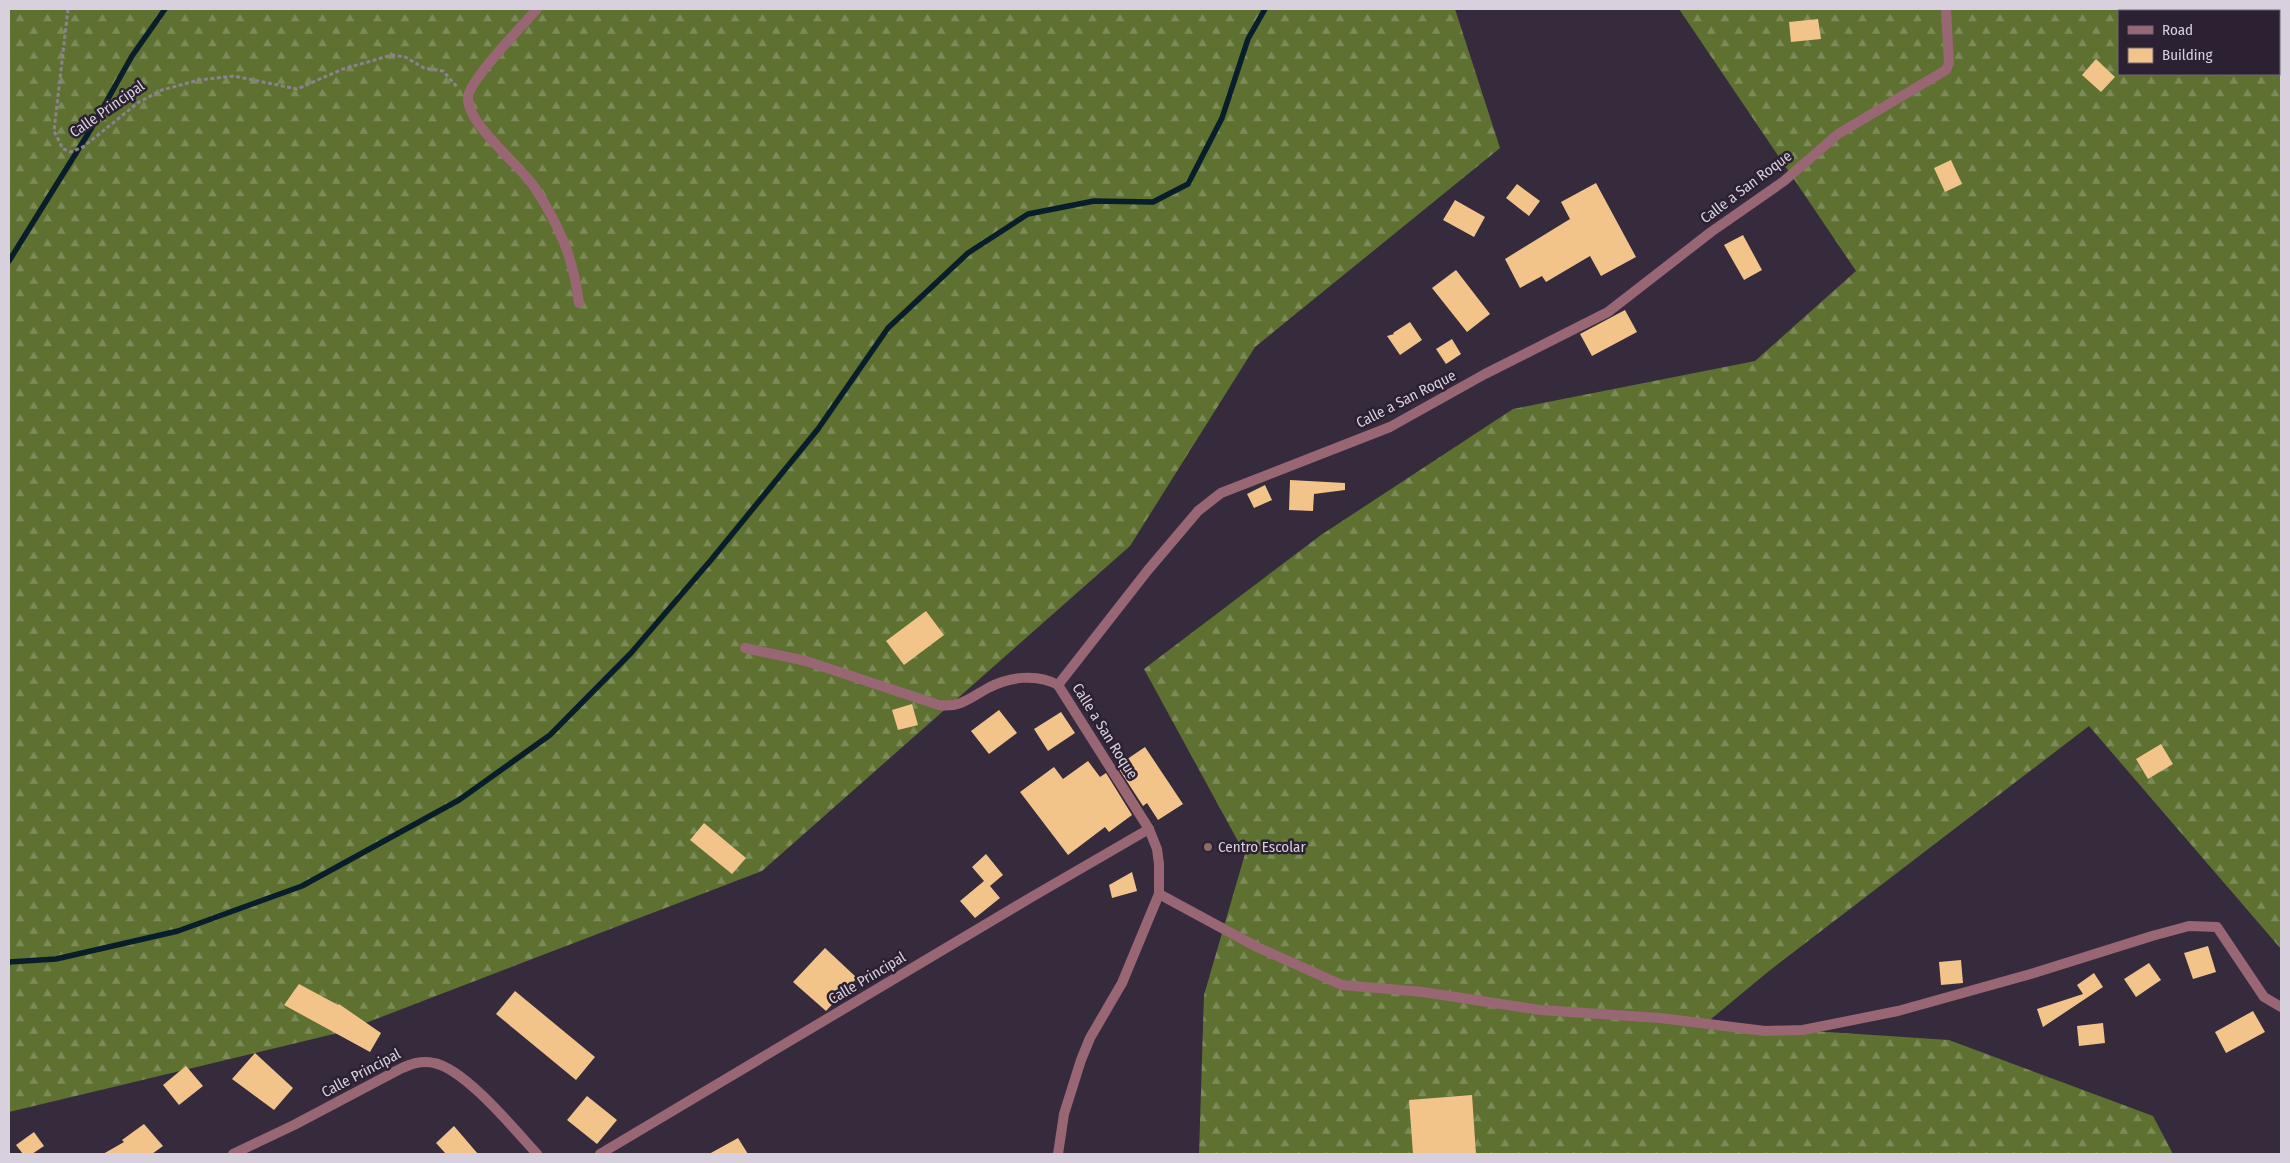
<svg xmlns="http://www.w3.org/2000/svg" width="2290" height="1163" font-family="'Fira Sans Condensed',sans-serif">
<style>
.forest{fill:url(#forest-firs);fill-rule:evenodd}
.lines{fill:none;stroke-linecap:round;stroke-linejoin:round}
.stream{stroke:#081e2a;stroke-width:5.5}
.building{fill:#f2c48a}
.path{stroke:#8b8291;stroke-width:3;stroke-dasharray:4 2.5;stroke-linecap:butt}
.minor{stroke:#996674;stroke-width:10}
.education-dot{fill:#8d6e63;stroke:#2c2133;stroke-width:2}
.labels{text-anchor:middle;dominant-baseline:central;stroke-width:5;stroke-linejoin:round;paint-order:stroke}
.street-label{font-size:15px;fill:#d8d0dc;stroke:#2c2133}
.poi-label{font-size:15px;fill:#d8d0dc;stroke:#2c2133;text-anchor:start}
</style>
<defs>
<pattern id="forest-firs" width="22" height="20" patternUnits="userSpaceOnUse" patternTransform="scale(1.25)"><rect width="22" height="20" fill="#5e7131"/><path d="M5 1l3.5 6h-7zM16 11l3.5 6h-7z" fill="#7c8b58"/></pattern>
</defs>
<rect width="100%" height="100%" fill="#362b3d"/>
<g class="forest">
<path d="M9 9H1455L1500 148 1255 347 1130 546 762 871 342 1032 9 1112Z"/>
<path d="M1679 9H2281V949L2089 726 1769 971 1705 1024 1949 1040 2153 1116 2173 1154H1199L1204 995 1245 854 1144 669 1321 535 1513 409 1755 361 1856 271ZM2119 11H2279V74H2119Z"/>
</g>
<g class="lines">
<g class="stream">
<path d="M9 261 91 129 132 56 165 9"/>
<path d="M9 962 56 959 178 931 302 886 459 800 550 735 631 653 711 560 818 429 888 328 968 253 1028 214 1094 201 1153 202 1188 184 1222 118 1248 39 1265 9"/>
</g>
</g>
<g class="building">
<path d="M1818 19 1821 39 1791 42 1789 22Z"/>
<path d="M2096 59 2115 77 2101 92 2082 75Z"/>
<path d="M1951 160 1962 184 1945 192 1934 168Z"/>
<path d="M1596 183 1636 257 1601 276 1590 256 1546 282 1542 276 1520 288 1505 259 1570 219 1561 202Z"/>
<path d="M1517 184 1540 201 1529 216 1506 198Z"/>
<path d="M1455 200 1485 217 1474 237 1443 220Z"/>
<path d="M1743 235 1762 270 1744 280 1724 245Z"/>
<path d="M1456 270 1490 314 1467 332 1432 288Z"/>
<path d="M1625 310 1637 332 1592 356 1580 334Z"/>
<path d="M1410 322 1422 340 1400 355 1387 336 1394 334 1393 333Z"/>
<path d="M1452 339 1461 354 1446 364 1436 349Z"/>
<path d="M1290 480 1345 483V490L1314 494 1313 511 1289 510Z"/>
<path d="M1265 485 1272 500 1254 508 1247 494Z"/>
<path d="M926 611 944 635 904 665 886 641Z"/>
<path d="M912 704 918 725 898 730 892 710Z"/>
<path d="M999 710 1017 733 989 754 971 731Z"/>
<path d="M1061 712 1075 733 1048 751 1034 729Z"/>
<path d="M2161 744 2173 764 2148 779 2136 759Z"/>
<path d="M1145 747 1183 804 1158 820 1147 803 1143 806 1117 766Z"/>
<path d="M1088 761 1100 777 1106 773 1132 815 1109 832 1105 827 1068 855 1020 792 1054 767 1063 779Z"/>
<path d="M704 823 746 858 732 874 690 840Z"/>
<path d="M986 854 1003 875 990 886 1000 898 975 918 960 901 984 881 972 867Z"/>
<path d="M1132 872 1137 891 1112 898 1109 885Z"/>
<path d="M2208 946 2216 972 2193 979 2184 953Z"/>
<path d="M825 948 857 978 826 1011 793 982Z"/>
<path d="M1961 960 1963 983 1941 985 1939 962Z"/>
<path d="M2149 963 2161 980 2136 997 2124 979Z"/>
<path d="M2094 973 2103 987 2043 1027 2037 1009 2083 994 2077 985Z"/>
<path d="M299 984 338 1005 339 1004 381 1033 370 1052 284 1005Z"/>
<path d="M515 991 595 1057 576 1080 496 1014Z"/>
<path d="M2253 1011 2265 1032 2226 1053 2215 1032Z"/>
<path d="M2103 1023 2105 1043 2079 1046 2077 1026Z"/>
<path d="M255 1053 293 1088 274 1110 232 1079Z"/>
<path d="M186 1066 203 1086 179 1105 163 1085Z"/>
<path d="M1472 1095 1476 1154H1413L1409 1100Z"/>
<path d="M587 1096 617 1120 597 1144 567 1120Z"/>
<path d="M144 1124 163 1146 152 1154H103L124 1142 122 1140Z"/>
<path d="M454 1126 478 1154H446L436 1143Z"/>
<path d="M34 1132 44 1146 32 1154H23L16 1145Z"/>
<path d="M738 1138 748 1154H709Z"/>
</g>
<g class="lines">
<path class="path" d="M68 9 54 131 63 149 71 152 83 147 139 102 162 90 199 80 234 76 297 89 343 69 392 55 405 57 424 68 443 71 458 88"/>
<g class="minor">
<path d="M537 9C524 24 468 81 468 98 467 124 520 165 535 188 560 227 573 257 579 303"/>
<path d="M745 648 806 661 939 705C960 708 970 698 988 688 1009 677 1037 673 1058 685"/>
<path d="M1159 894 1257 947 1342 985 1423 992 1540 1010 1660 1018 1765 1031 1803 1030 1898 1011 2034 973 2152 936 2189 926 2217 927 2264 997 2281 1007"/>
<path d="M233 1154 294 1125 400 1069C411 1064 421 1060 434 1063 465 1069 515 1130 537 1154"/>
<path d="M600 1154 1030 898 1149 829"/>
<path d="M1058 1154 1064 1114 1081 1060 1090 1038 1122 983 1159 894V864L1157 849 1149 829 1058 685 1148 570 1198 511 1221 493 1390 427 1485 374 1608 312 1711 232 1784 181 1838 134 1946 70 1949 63 1946 9"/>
</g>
</g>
<circle class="education-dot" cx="1208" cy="847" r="5"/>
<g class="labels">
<g class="street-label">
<text transform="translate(107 109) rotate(-35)">Calle Principal</text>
<text transform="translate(1746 187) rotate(-37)">Calle a San Roque</text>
<text transform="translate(1406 399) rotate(-27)">Calle a San Roque</text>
<text transform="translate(1105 731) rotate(58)">Calle a San Roque</text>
<text transform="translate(867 978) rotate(-31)">Calle Principal</text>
<text transform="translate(361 1073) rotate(-28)">Calle Principal</text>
</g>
<g class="poi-label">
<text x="1218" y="847">Centro Escolar</text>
</g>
</g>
<rect width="2290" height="1163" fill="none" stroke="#d8d0dc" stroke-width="20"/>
<rect x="2118" y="10" width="162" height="65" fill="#2c2133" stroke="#716777"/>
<rect x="2128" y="26" width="25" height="8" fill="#996674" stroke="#716777"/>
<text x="2162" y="35" font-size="15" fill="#d8d0dc">Road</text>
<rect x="2128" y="48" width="25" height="15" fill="#f2c48a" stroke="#716777"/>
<text x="2162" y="60" font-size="15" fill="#d8d0dc">Building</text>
</svg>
